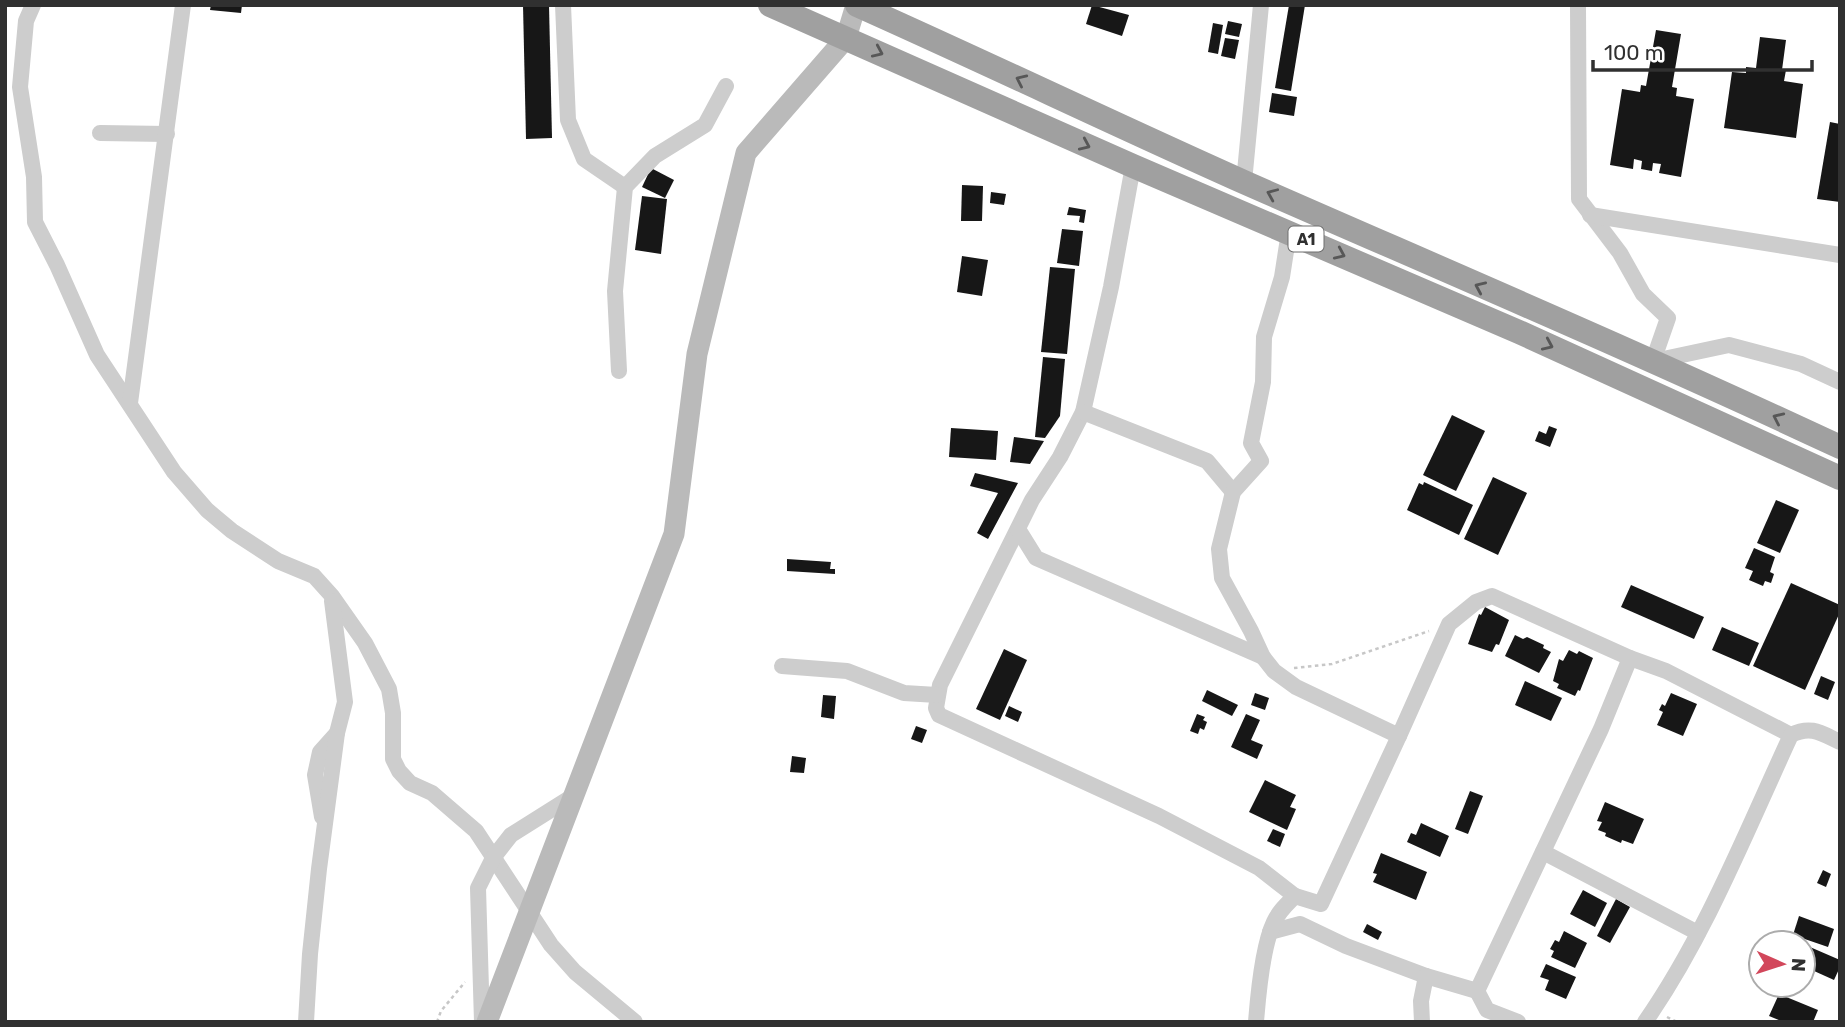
<svg xmlns="http://www.w3.org/2000/svg" width="1845" height="1027" font-family="Rubik,sans-serif">
<style>
.building{fill:#171717}
.lines{fill:none;stroke-linecap:round;stroke-linejoin:round}
.path{stroke:#c7c7c7;stroke-width:2.5;stroke-dasharray:3.5 3.5;stroke-linecap:butt}
.minor{stroke:#cdcdcd;stroke-width:16}
.secondary{stroke:#bababa;stroke-width:21}
.trunk{stroke:#a0a0a0;stroke-width:24}
.oneway{stroke:#575757}
.labels{text-anchor:middle;dominant-baseline:central;stroke-width:7;stroke-linejoin:round;paint-order:stroke}
.shield{fill:#fff;stroke:#6e6e6e;stroke-width:2}
.shield-label{font-size:16px;font-weight:bold;fill:#303030}
</style>
<rect width="100%" height="100%" fill="#fff"/>
<g class="building">
<path d="M211 5H242L241 13 210 10Z"/>
<path d="M523 5H549L552 138 526 139Z"/>
<path d="M1092 5 1129 15 1122 36 1086 24Z"/>
<path d="M1289 5H1305L1291 91 1275 88Z"/>
<path d="M1228 21 1242 24 1239 37 1225 34Z"/>
<path d="M1213 23 1223 25 1218 54 1208 52Z"/>
<path d="M1656 30 1681 34 1672 87 1677 88 1676 96 1694 99 1681 177 1659 173 1661 164 1653 163 1652 171 1641 169 1642 161 1634 159 1633 169 1610 165 1622 89 1640 92 1641 85 1646 86Z"/>
<path d="M1760 37 1786 40 1782 70H1786L1784 81 1803 84 1796 138 1724 128 1732 72 1746 73V67L1756 68Z"/>
<path d="M1225 38 1239 40 1235 59 1221 56Z"/>
<path d="M1272 93 1297 97 1294 116 1269 112Z"/>
<path d="M1830 122 1840 124V202L1817 199Z"/>
<path d="M651 168 674 180 665 198 642 187Z"/>
<path d="M962 185 983 186 982 221H961Z"/>
<path d="M991 192 1006 194 1004 205 990 203Z"/>
<path d="M642 196 667 199 661 254 635 250Z"/>
<path d="M1069 207 1086 210 1084 223 1079 222 1080 216 1067 215Z"/>
<path d="M1062 229 1083 231 1079 266 1057 263Z"/>
<path d="M962 256 988 260 982 296 957 292Z"/>
<path d="M1050 267 1075 269 1067 354 1041 352Z"/>
<path d="M1043 357 1065 359 1060 416 1045 438 1035 437Z"/>
<path d="M1452 415 1485 431 1456 491 1423 475Z"/>
<path d="M1549 426 1557 429 1550 447 1535 441 1539 431 1546 434Z"/>
<path d="M951 428 998 431 996 460 949 457Z"/>
<path d="M1014 437 1044 441 1030 464 1010 462Z"/>
<path d="M975 473 1018 483 988 539 977 533 998 493 970 486Z"/>
<path d="M1493 477 1527 493 1498 555 1464 539Z"/>
<path d="M1424 482 1473 505 1459 535 1407 510 1419 483 1423 485Z"/>
<path d="M1776 500 1799 510 1780 553 1757 543Z"/>
<path d="M1754 548 1775 557 1770 572 1774 574 1771 583 1765 581 1763 586 1749 580 1753 571 1745 568Z"/>
<path d="M787 559 831 562 830 569H835V574L787 571Z"/>
<path d="M1791 583 1840 605V612L1805 690 1753 666Z"/>
<path d="M1631 585 1704 617 1694 639 1621 607Z"/>
<path d="M1485 607 1509 620 1499 645 1496 644 1492 652 1468 644 1479 614 1481 615Z"/>
<path d="M1722 627 1759 643 1749 666 1712 650Z"/>
<path d="M1515 635 1523 639 1527 637 1544 645 1543 648 1551 652 1539 673 1505 656Z"/>
<path d="M1004 649 1027 660 1000 720 976 709Z"/>
<path d="M1569 650 1577 654 1579 651 1593 658 1580 691 1578 690 1575 696 1557 688 1559 684 1553 681 1559 659 1563 661Z"/>
<path d="M1821 676 1835 682 1828 700 1814 694Z"/>
<path d="M1525 681 1562 698 1551 721 1515 705Z"/>
<path d="M1207 690 1238 705 1232 716 1202 701Z"/>
<path d="M1255 693 1269 698 1265 710 1251 705Z"/>
<path d="M1671 693 1697 704 1683 736 1657 725 1663 712 1659 710 1662 704 1665 706Z"/>
<path d="M823 695 836 696 834 719 821 717Z"/>
<path d="M1009 706 1022 712 1018 722 1005 716Z"/>
<path d="M1197 714 1205 717 1203 720 1207 722 1204 730 1200 728 1198 734 1190 731Z"/>
<path d="M1246 714 1260 720 1251 740 1263 745 1257 759 1231 747Z"/>
<path d="M916 726 927 730 922 743 911 739Z"/>
<path d="M792 756 806 758 804 773 790 772Z"/>
<path d="M1265 780 1296 795 1290 807 1296 809 1287 830 1249 812Z"/>
<path d="M1470 791 1483 796 1468 834 1455 829Z"/>
<path d="M1605 802 1644 819 1633 844 1622 840 1621 843 1605 836 1606 833 1598 830 1602 822 1597 821Z"/>
<path d="M1421 823 1449 836 1440 857 1407 842 1411 833 1416 835Z"/>
<path d="M1273 829 1285 834 1280 847 1267 841Z"/>
<path d="M1381 853 1427 872 1416 900 1373 882 1377 874 1373 873Z"/>
<path d="M1823 870 1831 874 1826 887 1817 883Z"/>
<path d="M1583 890 1607 903 1595 927 1570 914Z"/>
<path d="M1616 899 1630 907 1610 943 1597 936Z"/>
<path d="M1799 916 1834 929 1828 947 1793 935Z"/>
<path d="M1367 924 1382 932 1378 940 1363 932Z"/>
<path d="M1564 931 1587 943 1575 968 1551 957 1554 951 1550 949 1555 940 1559 942Z"/>
<path d="M1803 944 1840 960V967L1834 980 1803 966Z"/>
<path d="M1546 964 1576 977 1566 999 1545 990 1549 980 1540 977Z"/>
<path d="M1779 994 1818 1010 1813 1022H1784L1769 1016Z"/>
</g>
<g class="lines">
<g class="path">
<path d="M1294 668 1332 664 1429 631"/>
<path d="M1667 1017 1677 1022"/>
<path d="M437 1022 441 1011 465 982"/>
</g>
<g class="minor">
<path d="M33 5 26 21 20 87 34 177 35 222 57 265 97 355 174 472 207 510 232 531 278 561 314 576 332 596 365 643 389 689 393 713V759L399 771 410 783 432 793 476 831 551 945 575 972 635 1022"/>
<path d="M563 5 568 120 584 159 625 187"/>
<path d="M1578 5 1579 199 1620 253 1643 294 1668 318 1653 361"/>
<path d="M100 133 167 134"/>
<path d="M1133 166 1111 287 1083 412 1060 457 1032 500 940 685 936 708 939 715 1159 816 1259 868 1295 896"/>
<path d="M1244 182 1261 5"/>
<path d="M1590 215 1840 255"/>
<path d="M1654 361 1729 345 1801 364 1840 382"/>
<path d="M619 371 615 291 625 187 655 156 705 125 726 86"/>
<path d="M130 403 183 5"/>
<path d="M1083 412 1207 461 1233 492"/>
<path d="M1018 529 1036 558 1263 657"/>
<path d="M782 666 847 671 904 693 937 695"/>
<path d="M1399 736 1449 624 1476 602 1492 596 1630 658"/>
<path d="M322 817 315 775 320 752 337 733"/>
<path d="M1543 852 1698 933"/>
<path d="M1270 932 1300 924 1346 946 1426 976"/>
<path d="M1477 991 1487 1010 1518 1022"/>
<path d="M306 1022 310 954 319 869 337 733 345 702 332 601"/>
<path d="M482 1022 478 888 493 858 511 835 573 796"/>
<path d="M1256 1022C1258 996 1263 945 1274 922 1279 911 1287 904 1295 896L1321 904 1399 736 1296 687 1274 671 1263 657 1251 631 1222 578 1219 549 1233 492 1261 461 1251 443 1263 382 1264 337 1282 277 1289 232"/>
<path d="M1422 1022 1421 1001 1426 976 1477 991 1601 729 1630 658 1666 671 1791 735"/>
<path d="M1645 1022C1706 934 1746 832 1791 735 1811 725 1821 733 1840 742"/>
</g>
<path class="secondary" d="M487 1022 674 534 697 354 746 153 846 38 856 5"/>
<g class="trunk">
<path d="M770 5 1133 166 1519 332 1840 478"/>
<path d="M857 5C987 63 1116 125 1246 183 1444 270 1644 355 1840 447"/>
</g>
</g>
<defs><path id="oneway-chevron" d="M-2-3.5L2.5 0L-2 3.5" fill="none" stroke-width="1.6" stroke-linecap="round" stroke-linejoin="round" transform="scale(1.75)"/></defs>
<g class="oneway">
<use href="#oneway-chevron" transform="translate(878 52) rotate(24)"/>
<use href="#oneway-chevron" transform="translate(1021 80) rotate(-155)"/>
<use href="#oneway-chevron" transform="translate(1085 145) rotate(24)"/>
<use href="#oneway-chevron" transform="translate(1272 194) rotate(-157)"/>
<use href="#oneway-chevron" transform="translate(1340 254) rotate(24)"/>
<use href="#oneway-chevron" transform="translate(1480 287) rotate(-156)"/>
<use href="#oneway-chevron" transform="translate(1548 345) rotate(24)"/>
<use href="#oneway-chevron" transform="translate(1778 418) rotate(-155)"/>
</g>
<g class="labels">
<rect class="shield" x="1288.5" y="226.5" width="35" height="25" rx="5"/>
<g class="shield-label">
<text x="1306" y="239">A1</text>
</g>
</g>
<rect width="1845" height="1027" fill="none" stroke="#303030" stroke-width="14"/>
<g transform="translate(1782 964) rotate(93)"><circle r="33" fill="#ffffff" stroke="#acacac" stroke-width="2"/>
<path d="M0-5L12 26L0 18L-12 26Z" fill="#d2475b"/>
<text y="-10" font-size="19" font-weight="bold" text-anchor="middle" fill="#303030">N</text>
</g>
<path d="M1593 60v10h219v-10" fill="none" stroke="#303030" stroke-width="3.5"/>
<text x="1604" y="60" font-size="21" fill="#303030" stroke="#ffffff" stroke-width="5" paint-order="stroke">100 m</text>
</svg>
